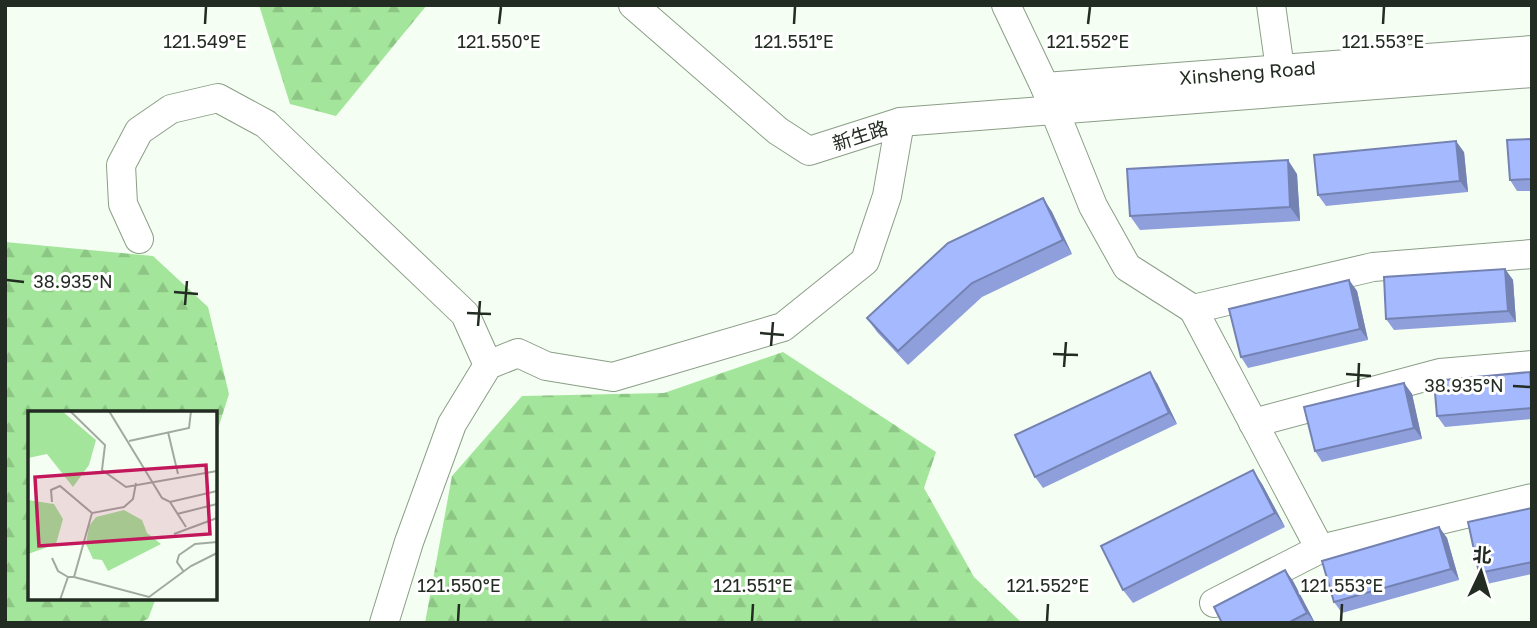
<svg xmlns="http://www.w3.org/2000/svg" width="1537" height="628" font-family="'Golos Text','Noto Sans SC',sans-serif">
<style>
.forest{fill:url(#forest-firs)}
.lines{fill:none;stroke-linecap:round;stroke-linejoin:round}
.minor-casing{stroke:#8a9e86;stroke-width:30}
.minor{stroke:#fff;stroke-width:28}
.wall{fill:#8e9fdb}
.shaded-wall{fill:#7482b2}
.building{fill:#a5b9ff;stroke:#7482b2;stroke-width:2}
.ticks{fill:none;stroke:#232c22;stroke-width:2.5}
.labels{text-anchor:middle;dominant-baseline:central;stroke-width:6;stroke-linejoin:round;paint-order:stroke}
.street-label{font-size:19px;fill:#232c22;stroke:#fff}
.inset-road{fill:none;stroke:#a1aa9f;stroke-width:2}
.view{fill:#c2185b;fill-opacity:0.15;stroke:#c2185b;stroke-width:3.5}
.inset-edge{fill:none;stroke:#232c22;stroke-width:3.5}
.ticks-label{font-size:18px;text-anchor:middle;fill:#232c22;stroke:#fff;stroke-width:6;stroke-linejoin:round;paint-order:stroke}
</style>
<defs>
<pattern id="forest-firs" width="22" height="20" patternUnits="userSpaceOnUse" patternTransform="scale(1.75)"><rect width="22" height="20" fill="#a3e59a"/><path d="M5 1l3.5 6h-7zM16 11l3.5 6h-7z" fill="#8cc584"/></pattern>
</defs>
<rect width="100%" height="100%" fill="#f5fef3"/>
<g class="forest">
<path d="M259 5H427L336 116 290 104Z"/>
<path d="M5 242 153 256 208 307 229 394 215 438V413H30V598H156L148 619 138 623H5Z"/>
<path d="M783 352 936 452 924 488 974 577 1022 623H425L452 476 522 396 664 393Z"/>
</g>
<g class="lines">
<defs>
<g id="minor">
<path d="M633 5 778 131 809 151 900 122 1532 73"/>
<path d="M1006 5 1045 87 1093 206 1127 267 1193 309 1373 267 1532 254"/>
<path d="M1271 5 1280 69"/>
<path id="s1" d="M1045 87 1532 50"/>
<path d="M139 239 123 204 121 165 139 131 171 109 218 98 266 124 465 314 488 365"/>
<path d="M1193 309 1320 549"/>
<path d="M1253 423 1440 373 1532 365"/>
<path d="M1214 603 1320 549 1532 498"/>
<path d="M384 623 409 542 452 424 488 365 518 353 546 366 613 377 783 327 865 261 887 196 900 122"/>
</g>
</defs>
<use href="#minor" class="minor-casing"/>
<use href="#minor" class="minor"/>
</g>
<g class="wall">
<path d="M1532 139V191H1517L1510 180Z"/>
<path d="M1464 152 1468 192 1326 206 1318 195Z"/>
<path d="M1297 174 1300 221 1140 230 1130 216Z"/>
<path d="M1043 198 1052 212 1072 254 982 297 908 365 877 332 867 318Z"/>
<path d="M1505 269 1513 280 1516 322 1394 330 1386 319Z"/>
<path d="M1349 280 1357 291 1368 340 1248 368 1241 357Z"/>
<path d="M1530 372 1532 374V419L1445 427 1437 416Z"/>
<path d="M1157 383 1177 424 1043 488 1035 477Z"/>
<path d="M1404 383 1412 394 1422 439 1322 462 1315 451Z"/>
<path d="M1262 484 1285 527 1133 603 1123 590Z"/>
<path d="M1532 508V574L1487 584 1479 573Z"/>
<path d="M1439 527 1447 538 1459 580 1342 613 1334 602Z"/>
<path d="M1285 570 1293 581 1315 623H1222Z"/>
</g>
<g class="shaded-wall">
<path d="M1456 141 1464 152 1468 192 1460 181Z"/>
<path d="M1288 160 1297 174 1300 221 1290 207Z"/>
<path d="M1043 198 1052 212 1072 254 1063 240Z"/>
<path d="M1505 269 1513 280 1516 322 1508 311Z"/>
<path d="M1349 280 1357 291 1368 340 1360 329Z"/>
<path d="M1150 372 1157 383 1177 424 1169 413Z"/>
<path d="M1404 383 1412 394 1422 439 1414 428Z"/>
<path d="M1253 470 1262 484 1285 527 1275 513Z"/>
<path d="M1439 527 1447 538 1459 580 1451 569Z"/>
<path d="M1285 570 1293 581 1315 623 1307 613Z"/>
</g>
<g class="building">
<path d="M1532 139V179L1510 180 1507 140Z"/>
<path d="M1456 141 1460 181 1318 195 1314 155Z"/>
<path d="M1288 160 1290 207 1130 216 1127 169Z"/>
<path d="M1043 198 1063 240 972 283 898 351 867 318 948 243Z"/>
<path d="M1505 269 1508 311 1386 319 1384 277Z"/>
<path d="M1349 280 1360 329 1241 357 1229 309Z"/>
<path d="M1150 372 1169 413 1035 477 1015 435Z"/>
<path d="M1530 372 1532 408 1437 416 1434 381Z"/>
<path d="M1404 383 1414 428 1315 451 1304 407Z"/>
<path d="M1253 470 1275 513 1123 590 1101 546Z"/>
<path d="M1532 508V562L1479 573 1468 522Z"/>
<path d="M1439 527 1451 569 1334 602 1322 561Z"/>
<path d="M1285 570 1307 613 1288 623H1222L1214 607Z"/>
</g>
<path class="ticks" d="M205 24 206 7M499 24 501 7M794 24 795 7M1088 24 1090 7M1383 24 1384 7M7 280 24 282M174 292 198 294M185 305 187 281M467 313 491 314M478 326 480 301M760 333 784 335M771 346 773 322M1053 354 1078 355M1064 367 1066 342M1346 374 1371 376M1513 386 1530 387M1358 387 1359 363M458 621 459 604M752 621 753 604M1047 621 1048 604M1341 621 1342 604"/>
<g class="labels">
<g class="street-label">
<text stroke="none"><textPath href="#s1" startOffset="203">Xinsheng Road</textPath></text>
<text transform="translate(860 135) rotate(-18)">新生路</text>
</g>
</g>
<g transform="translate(28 411)">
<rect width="189" height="189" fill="#f5fef3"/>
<path d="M0 0H34L68 29 61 54 45 76 19 43 0 47ZM0 89 26 93 35 108 28 133 0 143ZM96 99 114 109 119 122 133 133 80 160 74 149 65 148 58 133 61 115 68 106Z" fill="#a3e59a"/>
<path class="inset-road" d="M42 0 77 34 74 59 98 76 189 60M81 0 134 87 142 91 189 80M140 21 150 63M101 30 161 17 163 0M108 72 105 88 96 96 64 102 46 166 121 186 163 155 189 142M24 91 23 79 32 75 64 102M142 91 158 116M149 103 189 93M146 123 189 107M24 147 30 160 40 166M156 161 149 151 151 144 167 133 189 131M32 189 40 166H46"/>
<path class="view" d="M178 54 182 123 11 135 7 66Z"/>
<rect width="189" height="189" class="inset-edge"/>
</g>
<g class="ticks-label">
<text x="205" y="48">121.549°E</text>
<text x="499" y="48">121.550°E</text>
<text x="794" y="48">121.551°E</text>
<text x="1088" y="48">121.552°E</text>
<text x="1383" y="48">121.553°E</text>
<text x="73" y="288">38.935°N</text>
<text x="1464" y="392">38.935°N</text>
<text x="459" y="592">121.550°E</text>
<text x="753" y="592">121.551°E</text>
<text x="1048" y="592">121.552°E</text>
<text x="1342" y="592">121.553°E</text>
</g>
<rect width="1537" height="628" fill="none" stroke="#232c22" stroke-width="14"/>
<g transform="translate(1481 572) rotate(4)" stroke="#ffffff" stroke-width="5" paint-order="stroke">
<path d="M0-5L12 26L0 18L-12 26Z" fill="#232c22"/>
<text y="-10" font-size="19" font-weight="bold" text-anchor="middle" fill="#232c22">北</text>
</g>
</svg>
